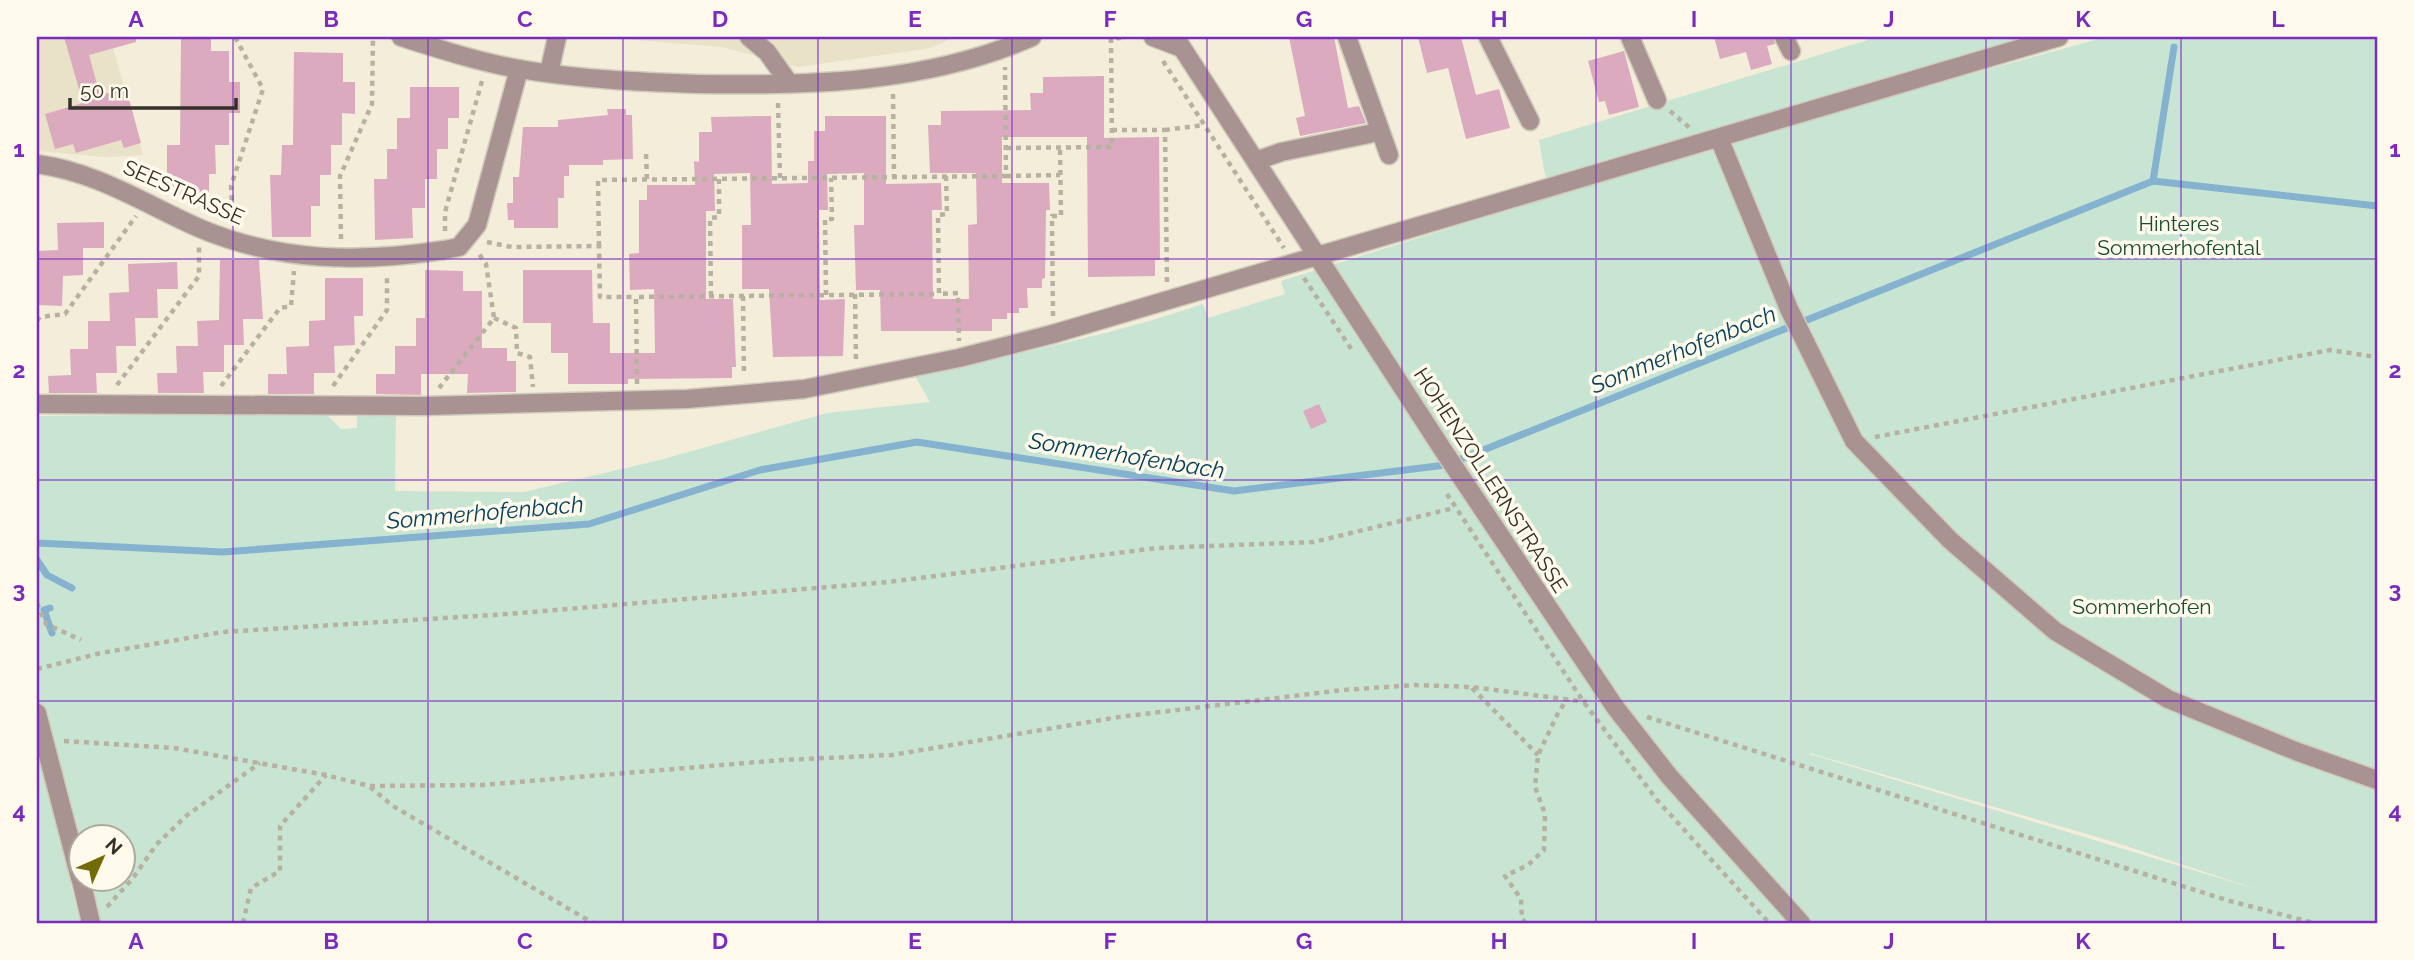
<svg xmlns="http://www.w3.org/2000/svg" width="2414" height="960" font-family="Raleway,sans-serif">
<style>
.built{fill:#e9e1c8}
.green{fill:#c8e5d3;fill-rule:evenodd}
.lines{fill:none;stroke-linecap:round;stroke-linejoin:round}
.stream{stroke:#85b2ce;stroke-width:7}
.building{fill:#dbaabf}
.minor-casing{stroke:#d0cbba;stroke-width:21}
.path{stroke:#b6b1a1;stroke-width:4.5;stroke-dasharray:5 5;stroke-linecap:butt}
.minor{stroke:#a99292;stroke-width:18}
.grid{fill:none;stroke:#7b2cbf;stroke-width:2;stroke-opacity:0.55}
.labels{text-anchor:middle;dominant-baseline:central;stroke-width:7;stroke-linejoin:round;paint-order:stroke}
.street-label{font-size:21px;fill:#333129;stroke:#fffaeb}
.park-label{font-size:21px;fill:#154d31;stroke:#fffaeb}
.water-label{font-size:23px;font-style:italic;fill:#06425e;stroke:#fffaeb}
.neatline{fill:none;stroke:#7b2cbf;stroke-width:2.5}
.grid-label{font-size:23px;text-anchor:middle;font-weight:bold;fill:#7b2cbf}
</style>
<rect width="100%" height="100%" fill="#f3edda"/>
<g class="built">
<path d="M37 37H110L143 155 104 157 37 151Z"/>
<path d="M599 37H954L931 48 798 67 722 47Z"/>
</g>
<g class="green">
<path d="M1878 37H2031L1546 180 1539 140Z"/>
<path d="M2106 37H2377V923H99L87 880H122V838H80V852L60 771 37 701V416L325 413 341 429 357 428V413L396 414 395 491 524 492 660 460 827 413 930 402 915 376C1011 355 1109 336 1203 304L1208 318 1285 294 1281 281 1740 137ZM1810 753 2114 842 2259 890 1810 754Z"/>
<path d="M37 741 80 923H37Z"/>
</g>
<g class="lines">
<g class="stream">
<path d="M2153 181 2174 47"/>
<path d="M37 543 223 552 589 524 760 470 917 442 1234 491 1446 465 2153 181 2377 206"/>
<path d="M37 560 47 575 72 588"/>
<path d="M50 608 44 610 52 633"/>
</g>
</g>
<g class="building">
<path d="M64 37H136V42L89 55 100 95 126 88 141 143 124 148 121 140 76 153 73 144 55 149 45 114 83 103Z"/>
<path d="M181 37H211V51H229V82H240V113H229V145H215L216 174H209V204L189 203V195L171 194 172 174H167V145H180Z"/>
<path d="M1289 37H1334L1348 108 1359 106 1366 123 1300 136 1296 118 1305 116Z"/>
<path d="M1418 37H1461L1476 95 1499 89 1510 128 1466 139 1448 68 1427 73Z"/>
<path d="M1714 37H1773L1775 44 1767 46 1772 64 1751 70 1746 52 1720 59Z"/>
<path d="M1624 51 1639 107 1609 115 1605 101 1599 102 1588 61Z"/>
<path d="M294 52 343 53V82H355V114L342 113V145H331V175H320V206H311V237H272L270 175H281L282 145H293Z"/>
<path d="M1104 76V138L1159 137 1160 260H1155V276L1088 277 1087 137H1002V183H1049L1050 210H1046L1045 278 1042 279V288H1027L1028 308H1019V313H1007V319H992V331H881L880 290H856L854 225H864V173L827 174 828 210H819L820 300 845 299 843 356 773 357 769 289H742V225H751L750 173 714 174 715 211H706V299H733L736 367H732V378L628 379V384H568V353H551V323H523V270H592L593 323H610V353H655L654 289 630 290 629 254 639 253V200H647V185H695L694 161 699 162V132H712L711 117 771 116 772 184 808 183V161H814V131H825V116H886V184L941 183 942 210H932L933 299H969L968 225 977 224 976 173H930L928 125H941V111L1031 110 1030 93H1043V77Z"/>
<path d="M410 87H459V118H448V149H437V179H425V208H412L413 238 375 240 374 179H387V149H397V118H410Z"/>
<path d="M607 109H626V115H632L633 159 603 160V165H569V176H564V198H558V228H514V220H508L507 203H513V177H519L523 127H558V120L608 115Z"/>
<path d="M104 222V248H83V275L63 276 62 306 37 305 38 251 58 250 57 223Z"/>
<path d="M220 260H259L263 319H243L244 345H224V372H203L204 393H158L157 373H177L176 346H198L197 321 219 320Z"/>
<path d="M177 262 178 289H157L158 318H135L136 346H116L117 373H96L97 393H49L48 376 71 375 70 349H88V321H110L109 293 129 292 128 264Z"/>
<path d="M425 270 463 271V291H482V348H507V361H516V392L467 393 468 374H421V395L376 394V374H395V346H416V318H425Z"/>
<path d="M325 278H363V316H354L355 345 334 346 335 373H314V394H268V374H287L286 347 309 346V321L325 320Z"/>
<path d="M1319 404 1327 422 1311 429 1303 411Z"/>
</g>
<g class="lines">
<defs>
<g id="minor">
<path d="M401 37C439 49 479 62 519 69 577 79 639 82 698 84 811 86 928 83 1032 37"/>
<path d="M749 37 767 52 789 83"/>
<path d="M1153 37 1182 48"/>
<path d="M1175 37 1443 450 1615 707 1669 776 1801 923"/>
<path d="M1347 37 1389 155"/>
<path d="M1488 37 1530 121"/>
<path d="M1630 37 1657 100"/>
<path d="M1784 37 1791 51"/>
<path d="M549 73 557 37"/>
<path d="M1719 138 1789 309 1854 441 1950 540 2055 631 2168 699 2298 752 2377 780"/>
<path d="M1256 161 1281 152 1369 134"/>
<path d="M37 164C97 172 145 204 199 228 279 262 360 263 444 250L459 247 477 225 519 69"/>
<path d="M37 404 425 406 687 399 804 389 959 358 1053 334 2059 37"/>
<path d="M37 713 80 878"/>
<path d="M81 880 91 923"/>
</g>
</defs>
<use href="#minor" class="minor-casing"/>
<g class="path">
<path d="M1163 61 1284 248"/>
<path d="M893 94 894 177"/>
<path d="M778 103 780 178"/>
<path d="M1670 111 1690 128"/>
<path d="M1112 130H1165L1167 282"/>
<path d="M1165 130 1204 125"/>
<path d="M1006 148 1112 147 1111 38H1122"/>
<path d="M646 154 647 180"/>
<path d="M946 176 947 214 938 215 939 294 958 293 959 341"/>
<path d="M1006 176 1060 175"/>
<path d="M233 220 231 186 263 89 235 37"/>
<path d="M445 231V212L482 81"/>
<path d="M341 239 340 176 372 104 373 37"/>
<path d="M487 242 512 247 599 246 600 297H636"/>
<path d="M599 246 598 180 1006 176 1005 67"/>
<path d="M1304 278 1352 350"/>
<path d="M855 294 856 360"/>
<path d="M826 295 825 219H832L831 178"/>
<path d="M711 296 710 218 719 217V179"/>
<path d="M743 296 744 375"/>
<path d="M1053 316 1052 216H1061L1060 147"/>
<path d="M494 318 516 328 517 353 530 357 533 387"/>
<path d="M37 321 40 317 65 314 136 216"/>
<path d="M637 384 636 297 939 294"/>
<path d="M117 385 199 276V246"/>
<path d="M221 386 280 308 291 306 294 271"/>
<path d="M333 386 387 310V276"/>
<path d="M439 388 494 318 486 264 477 251"/>
<path d="M1875 437 2330 350 2377 357"/>
<path d="M1447 494 1583 701 1657 800 1769 923"/>
<path d="M37 603 46 624 81 640"/>
<path d="M37 669 101 653 223 632 508 614 888 582 1157 548 1314 542 1454 508"/>
<path d="M1472 688 1538 755"/>
<path d="M1647 717 2230 901 2314 923"/>
<path d="M64 741 174 748 326 775 369 786 482 785 782 760 892 755 1119 717 1343 690 1415 685 1472 687 1587 702"/>
<path d="M370 787 393 806 593 923"/>
<path d="M107 907 133 878 156 845 186 816 260 763"/>
<path d="M243 923 251 888 280 871V826L326 775"/>
<path d="M1526 923 1522 919 1521 899 1505 876 1528 865 1544 850 1545 814 1535 787 1538 755 1559 711 1568 699"/>
</g>
<use href="#minor" class="minor"/>
</g>
<path class="grid" d="M233 37V923M428 37V923M623 37V923M818 37V923M1012 37V923M1207 37V923M1402 37V923M1596 37V923M1791 37V923M1986 37V923M2181 37V923M37 259H2377M37 480H2377M37 701H2377"/>
<g class="labels">
<g class="street-label">
<text transform="translate(184 192) rotate(24)">SEESTRASSE</text>
<text transform="translate(1491 480) rotate(57)">HOHENZOLLERNSTRASSE</text>
</g>
<g class="park-label">
<text x="2179" y="223">Hinteres<tspan x="2179" dy="24">Sommerhofental</tspan></text>
<text x="2142" y="606">Sommerhofen</text>
</g>
<g class="water-label">
<text transform="translate(1683 349) rotate(-22)">Sommerhofenbach</text>
<text transform="translate(1127 455) rotate(9)">Sommerhofenbach</text>
<text transform="translate(485 512) rotate(-5)">Sommerhofenbach</text>
</g>
</g>
<rect width="2414" height="960" fill="none" stroke="#fffaeb" stroke-width="77"/>
<g transform="translate(102 858) rotate(45)"><circle r="33" fill="#fffaeb" stroke="#adaa9d" stroke-width="2"/>
<path d="M0-5L12 26L0 18L-12 26Z" fill="#736b06"/>
<text y="-10" font-size="19" font-weight="bold" text-anchor="middle" fill="#333129">N</text>
</g>
<path d="M70 98v10h166v-10" fill="none" stroke="#333129" stroke-width="3.5"/>
<text x="80" y="98" font-size="21" fill="#333129" stroke="#fffaeb" stroke-width="5" paint-order="stroke">50 m</text>
<rect x="38" y="38" width="2338" height="884" class="neatline"/>
<g class="grid-label">
<text x="136" y="27">A</text>
<text x="331" y="27">B</text>
<text x="525" y="27">C</text>
<text x="720" y="27">D</text>
<text x="915" y="27">E</text>
<text x="1110" y="27">F</text>
<text x="1304" y="27">G</text>
<text x="1499" y="27">H</text>
<text x="1694" y="27">I</text>
<text x="1889" y="27">J</text>
<text x="2083" y="27">K</text>
<text x="2278" y="27">L</text>
<text x="19" y="157">1</text>
<text x="2395" y="157">1</text>
<text x="19" y="378">2</text>
<text x="2395" y="378">2</text>
<text x="19" y="598">3</text>
<text x="2395" y="598">3</text>
<text x="19" y="819">4</text>
<text x="2395" y="819">4</text>
<text x="136" y="949">A</text>
<text x="331" y="949">B</text>
<text x="525" y="949">C</text>
<text x="720" y="949">D</text>
<text x="915" y="949">E</text>
<text x="1110" y="949">F</text>
<text x="1304" y="949">G</text>
<text x="1499" y="949">H</text>
<text x="1694" y="949">I</text>
<text x="1889" y="949">J</text>
<text x="2083" y="949">K</text>
<text x="2278" y="949">L</text>
</g>
</svg>
